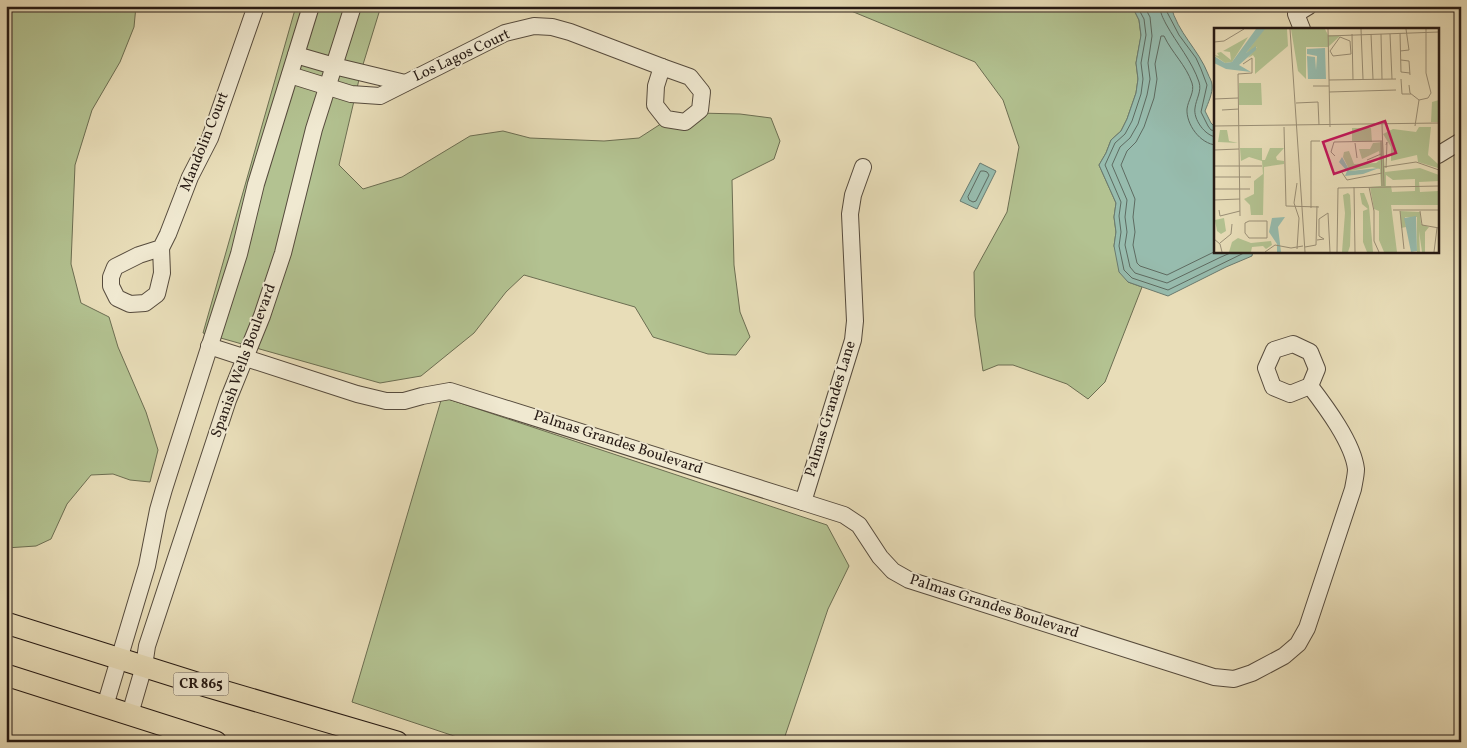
<svg xmlns="http://www.w3.org/2000/svg" width="1467" height="748" font-family="Vollkorn,serif">
<style>
.green{fill:#b3c291;stroke:#6c6e52}
.water{fill:#97bcae;stroke:#6a7b70}
.lines{fill:none;stroke-linecap:round;stroke-linejoin:round}
.shore{stroke:#5e6b61;stroke-width:1}
.minor-casing{stroke:#564b3d;stroke-width:18}
.major-casing{stroke:#261a14;stroke-width:23}
.minor{stroke:#f0e9d1;stroke-width:16}
.major{stroke:#e8ddb8;stroke-width:21}
.labels{text-anchor:middle;dominant-baseline:central;stroke-width:4;stroke-linejoin:round;paint-order:stroke}
.shield{fill:#f0e9d1;stroke:#63584d;stroke-width:1}
.shield-label{font-size:14px;font-weight:bold;fill:#261a14}
.street-label{font-size:15px;fill:#261a14;stroke:#f0e9d1}
.inset-road{fill:none;stroke:#9a8f76;stroke-width:1}
.view{fill:#c2185b;fill-opacity:0.15;stroke:#c2185b;stroke-width:2.5}
.inset-edge{fill:none;stroke:#261a14;stroke-width:2.5}
</style>
<rect width="100%" height="100%" fill="#e8ddb8"/>
<filter id="stains"><feTurbulence type="fractalNoise" baseFrequency=".004" numOctaves="4"/><feColorMatrix values="0 0 0 0 .2 0 0 0 0 .09 0 0 0 0 .02 0 0 0 .5 -.17"/></filter>
<radialGradient id="worn" r=".72"><stop offset=".6" stop-color="#630" stop-opacity="0"/><stop offset="1" stop-color="#630" stop-opacity=".3"/></radialGradient>
<g class="green">
<path d="M6 6H136L134 27 120 62 92 110 75 165 71 264 81 303 109 317 118 347 146 412 158 450 150 482 130 480 113 474 91 475 67 504 51 539 36 546 6 548Z"/>
<path d="M296 6H381L361 71 339 165 363 189 402 177 470 136 503 131 530 138 604 141 639 138 670 118 698 113 740 114 771 118 780 141 774 159 732 180 734 265 740 312 750 337 736 355 708 354 653 337 635 307 524 275 506 292 474 333 421 376 380 383 203 333Z"/>
<path d="M839 6H1132L1139 20 1141 36 1136 63 1138 79 1136 93 1127 119 1121 131 1111 140 1106 153 1099 165 1116 203 1114 217 1116 232 1114 246 1128 282 1142 287 1105 382 1088 399 1067 384 1013 365H998L983 371 975 316 974 272 1007 212 1019 147 1003 100 975 62Z"/>
<path d="M442 397 827 525 849 566 828 609 783 742H472L352 702Z"/>
</g>
<g class="water">
<path d="M1132 6H1171C1177 32 1199 50 1208 74 1209 77 1212 81 1212 85 1213 93 1208 103 1205 111L1211 123 1216 128V251H1253L1252 256 1226 267 1168 296 1128 282 1119 272 1114 246 1116 232 1114 217 1116 203 1099 165 1106 153 1111 140 1121 131 1127 119 1136 93 1138 79 1136 63 1141 35 1139 20Z"/>
<path d="M980 163 996 171 977 209 960 201Z"/>
</g>
<g class="lines">
<g class="shore">
<path d="M1137 6 1144 19 1146 35 1141 63 1143 79 1141 94 1132 121 1125 134 1115 143 1105 165 1121 202 1119 216 1121 232 1119 246 1124 270 1132 278 1168 290 1248 251"/>
<path d="M1144 6 1150 17 1152 36 1148 63 1150 79 1147 95 1138 124 1130 138 1120 147 1112 165 1127 200 1125 217 1127 232 1125 245 1130 267 1135 273 1167 283 1221 257 1235 251"/>
<path d="M1160 6C1160 13 1163 18 1166 24 1177 44 1192 61 1199 82 1202 91 1196 99 1195 108 1193 119 1205 136 1216 137"/>
<path d="M1166 6 1167 12 1179 35 1196 58 1201 69 1207 85 1201 112 1208 126 1211 130 1216 131"/>
<path d="M1216 145C1200 144 1186 124 1187 109 1188 100 1195 92 1192 83 1186 65 1172 53 1164 36H1161L1155 64 1157 79 1154 98 1144 127 1136 142 1127 151 1121 165 1135 199 1133 217 1135 232 1133 245 1137 263 1140 266 1167 275 1216 251"/>
<path d="M981 171H984L987 172 989 175 976 201 973 202 969 200 968 197Z"/>
</g>
<defs>
<g id="minor">
<path d="M1302 29 1296 14 1309 6"/>
<path d="M296 55 334 66 405 83"/>
<path d="M662 67 690 77 702 92 700 110 685 122 666 119 655 105 656 86Z"/>
<path d="M290 75 351 94 380 96 505 33 534 26 552 27 570 32 662 67"/>
<path d="M1438 155 1461 141"/>
<path d="M161 248 139 255 115 267 111 277V286L117 298 130 304 145 303 157 294 162 273 161 248 168 234 190 177 210 138 256 6"/>
<path d="M1293 344 1310 352 1317 369 1310 386 1290 394 1273 387 1266 368 1274 350Z"/>
<path d="M209 346 357 394 386 401H404L422 396 450 391 803 502 844 515 859 525 880 557 893 571 909 580 1214 677 1234 679 1252 673 1284 656 1298 644 1307 628 1353 489C1354 483 1356 475 1356 469 1353 443 1326 407 1310 386"/>
<path d="M803 502 853 340 855 321 850 214 853 195 863 167"/>
<path d="M105 706 147 566 158 510 164 489 239 254 256 184 311 6"/>
<path d="M130 714 144 666 147 646 228 400 262 316 283 253 314 129 353 6"/>
</g>
<g id="major">
<path d="M6 623 206 686 397 742"/>
<path d="M6 675 216 742"/>
</g>
</defs>
<use href="#minor" class="minor-casing"/>
<use href="#major" class="major-casing"/>
<use href="#minor" class="minor"/>
<use href="#major" class="major"/>
</g>
<g class="labels">
<rect class="shield" x="173.5" y="672.5" width="55" height="23" rx="4"/>
<g class="shield-label">
<text x="201" y="684">CR 865</text>
</g>
<g class="street-label">
<text transform="translate(462 56) rotate(-25)">Los Lagos Court</text>
<text transform="translate(205 142) rotate(-68)">Mandolin Court</text>
<text transform="translate(244 361) rotate(-70)">Spanish Wells Boulevard</text>
<text transform="translate(831 409) rotate(-73)">Palmas Grandes Lane</text>
<text transform="translate(618 443) rotate(18)">Palmas Grandes Boulevard</text>
<text transform="translate(994 607) rotate(18)">Palmas Grandes Boulevard</text>
</g>
</g>
<g transform="translate(1214 28)">
<rect width="225" height="225" fill="#e8ddb8"/>
<path d="M50 1H73L74 18 41 46V30L39 27 34 30 43 19 32 25ZM77 1H111L114 7 126 8 114 19H92V51L84 43ZM34 9 18 34 11 35 0 27 5 28 3 25 7 24 17 32 16 24 9 23ZM25 55H47L48 77H25ZM225 72V94H217L218 74ZM205 99H217L214 127 224 136V140L204 134 203 127 177 133V119L169 106 179 101 202 104ZM138 100H157L158 114 138 113ZM6 102H13L15 113 24 115 4 114ZM169 114 171 144 206 140 225 147V153L205 154 206 164 224 163 225 177H177L183 224H170L165 212V183L160 181 156 159 167 158 166 141 158 139 136 143 129 129 130 124 135 123 140 136 162 135 166 132 165 123 148 131 145 121H156L159 115ZM172 147 179 152 201 151V163L178 164 177 158H172ZM26 120H48V132H51L56 120H70L62 129 63 132 70 133V136L50 139 49 187H37L36 177 30 171 40 166V153L49 146 48 133 35 129 27 133ZM134 165 136 167 137 185 136 218 134 224H128L131 185 129 167ZM146 165H150L155 178 159 224H153L149 214V183L154 181 148 176ZM186 183 206 184 207 196 215 199 211 204V224H208L205 203 206 224H203V189H191L192 199 187 200ZM10 190 12 203 7 206 3 203 1 192ZM24 210 37 215 57 213 58 217 52 221 49 218 38 219 37 224H15L18 214Z" fill="#b3c291" fill-rule="evenodd"/>
<path d="M42 1H51L32 25 42 18V22L25 37 37 44 12 41 0 35V28L11 35 18 34ZM111 20 112 51H94L93 28 101 29 102 42 103 28 93 26V21ZM128 129 136 143 165 140 149 146 131 148 133 143 125 134ZM202 188 203 223 197 224 190 190ZM71 189 64 199 67 224H63V216L55 204 58 190Z" fill="#97bcae"/>
<path class="inset-road" d="M76 1 91 224M114 1 116 99M147 1 149 51M186 5 187 44 196 45M138 6 139 52M157 6 159 51M167 6 168 51M176 6 178 51M114 8 225 4M126 9 136 13 137 26 119 28 116 23ZM0 14 10 13 30 1M186 23 195 22 192 1M187 32 195 33 196 47M187 51 188 66H197M115 52 182 51M195 57 196 65 205 72M99 58H115M115 64 182 62M0 71 24 70M205 72 214 70 217 65 212 45V1M82 75 104 74 105 97M8 82 25 81M168 96 170 158M0 98 225 95M201 98 205 72M70 99 72 178 105 179M167 113 168 158M141 115 143 130M172 117 173 114 172 140M0 122 25 121M121 128 117 124 120 114 168 113M153 132 167 126M0 138H48M169 139 202 134 225 142M127 143 133 152 168 145M0 149H37M140 159 141 224M155 159 160 183V213L165 224M0 161H36M0 172 26 171M97 180V113H106M5 182 6 188 26 183M179 182H225M186 183 190 221M206 183 208 197 225 200M26 188 24 46 38 45V30L29 36M35 193H53V210H35L31 205V195ZM0 211 6 216 8 224M103 212 110 211 105 208V191L114 185 116 224M6 215 17 206 18 196M91 219 102 217 103 178M83 221 85 190 80 175 83 155M51 224 61 217 77 220 89 218M123 224 124 160 225 158M220 224 223 200"/>
<path class="view" d="M171 93 182 125 120 146 109 114Z"/>
<rect width="225" height="225" class="inset-edge"/>
</g>
<rect width="1467" height="748" fill="none" stroke="#e8ddb8" stroke-width="25"/>
<rect x="8" y="8" width="1452" height="733" fill="none" stroke="#261a14" stroke-width="2.5"/>
<rect x="12" y="12" width="1442" height="723" fill="none" stroke="#261a14"/>
<rect width="100%" height="100%" filter="url(#stains)"/>
<rect width="100%" height="100%" fill="url(#worn)"/>
</svg>
